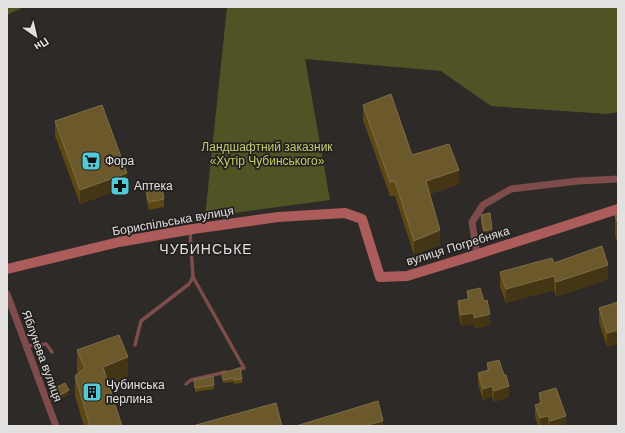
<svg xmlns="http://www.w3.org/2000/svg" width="625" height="433" font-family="Arial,sans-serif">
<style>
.green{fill:#505425}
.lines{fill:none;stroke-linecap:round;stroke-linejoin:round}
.lane{stroke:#7e4c4a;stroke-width:3.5}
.street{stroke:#7e4c4a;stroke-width:7}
.secondary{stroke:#ab5c5b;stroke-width:10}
.wall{fill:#5d4815}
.shaded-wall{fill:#443514}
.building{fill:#6b582b;stroke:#7e6e47}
.labels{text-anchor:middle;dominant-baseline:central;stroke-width:3.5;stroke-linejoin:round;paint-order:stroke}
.park-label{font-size:12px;fill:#c3cd6c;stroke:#23201f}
.poi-label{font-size:12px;fill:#e3e1e0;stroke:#23201f;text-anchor:start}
.street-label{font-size:12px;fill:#e3e1e0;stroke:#23201f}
.quarter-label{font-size:14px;letter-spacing:1px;fill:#e3e1e0;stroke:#23201f}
</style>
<rect width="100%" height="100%" fill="#2d2a28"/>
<g class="green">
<path d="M7 7H24L7 15Z"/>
<path d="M227 7H618V112L607 114 491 106 441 71 305 59 330 200 205 217Z"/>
</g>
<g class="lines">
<g class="lane">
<path d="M190 231 193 277 244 368 236 370"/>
<path d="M135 345 141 321 189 284 193 277"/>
<path d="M26 346 46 344 52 352"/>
<path d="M186 384 191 380 226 372"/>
</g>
<g class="street">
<path d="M477 255 472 222 483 205 511 189 578 181 618 179"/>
<path d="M7 294 56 426"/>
</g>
<path class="secondary" d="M7 269 119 242 193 229 278 217 345 213 362 219 380 277 407 276 472 256 618 209"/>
</g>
<g class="wall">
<path d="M363 105 412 155 459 184 430 194 440 245 414 255 395 196H390L363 120Z"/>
<path d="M55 121 127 187 80 204 55 136Z"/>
<path d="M146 190 164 199V207L149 210 146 198Z"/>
<path d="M618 214V244L615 235V215Z"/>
<path d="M481 215 492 237 484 239 481 222Z"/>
<path d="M554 263 608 279 556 297 554 290 506 303 500 287V272Z"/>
<path d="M467 291 490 325 474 329V324L461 326 458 312V301L467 299Z"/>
<path d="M618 302 607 347 599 322V308Z"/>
<path d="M77 350 128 377 109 385 122 426H84L75 396V376L78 373 77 370Z"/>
<path d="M487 363 509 397 494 402 492 397 483 400 478 384V373L487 370Z"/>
<path d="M222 373 242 379V383L234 384V382L223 383Z"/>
<path d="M194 380 214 385V389L195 392Z"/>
<path d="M57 387 69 394 60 399 57 391Z"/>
<path d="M539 393 566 426H538L535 416V405L539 404Z"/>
</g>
<g class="shaded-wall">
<path d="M459 170V184L426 196V181Z"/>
<path d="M127 173V187L80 204V190Z"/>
<path d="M492 229V237L484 239V231Z"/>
<path d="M440 230V245L414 255V241Z"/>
<path d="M608 265V279L556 297V282Z"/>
<path d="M554 276V290L506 303V289Z"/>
<path d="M474 313V324L461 326V315Z"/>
<path d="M490 314V325L474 329V318Z"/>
<path d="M618 330V344L607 347V333Z"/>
<path d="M128 357V377L103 387V367Z"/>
<path d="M492 386V397L483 400V389Z"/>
<path d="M509 386V397L494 402V391Z"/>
<path d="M69 390V394L60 399V395Z"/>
<path d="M548 416V426H540V418Z"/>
<path d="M566 416V426H550V421Z"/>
<path d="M383 421V426H364Z"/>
</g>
<g class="building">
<path d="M391 94 412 155 449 144 459 170 426 181 440 230 414 241 395 181 390 182 363 105Z"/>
<path d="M102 105 127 173 80 190 55 121Z"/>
<path d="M162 187 164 199 149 202 146 190Z"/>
<path d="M490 213 492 229 484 231 481 215Z"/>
<path d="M618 214V224L615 215Z"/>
<path d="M602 246 608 265 556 282 554 276 506 289 500 272 552 258 554 263Z"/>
<path d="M480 288 484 301 487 300 490 314 474 318V313L461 315 458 301 469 299 467 291Z"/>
<path d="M618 302V330L607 333 599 308Z"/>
<path d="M119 335 128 357 103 367 122 426H90L75 376 85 368 77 350Z"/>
<path d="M499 360 504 375H506L509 386 494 391 492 386 483 389 478 373 489 370 487 363Z"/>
<path d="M240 368 242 379 234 380V378L223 380 222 373Z"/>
<path d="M213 376 214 385 195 388 194 380Z"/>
<path d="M65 383 69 390 60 395 57 387Z"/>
<path d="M556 388 566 416 550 421 548 416 540 418 535 405 542 403 539 393Z"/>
<path d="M378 401 383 421 364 426H296Z"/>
<path d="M276 403 282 426H197L196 425Z"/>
</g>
<defs>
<symbol id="supermarket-square" viewBox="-11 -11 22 22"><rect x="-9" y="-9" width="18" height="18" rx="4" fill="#52cbd9" stroke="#23201f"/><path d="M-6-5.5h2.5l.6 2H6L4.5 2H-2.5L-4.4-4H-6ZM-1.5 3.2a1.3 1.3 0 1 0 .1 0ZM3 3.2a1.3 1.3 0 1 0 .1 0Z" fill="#111"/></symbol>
<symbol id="pharmacy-square" viewBox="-11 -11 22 22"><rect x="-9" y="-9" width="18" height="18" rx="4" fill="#52cbd9" stroke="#23201f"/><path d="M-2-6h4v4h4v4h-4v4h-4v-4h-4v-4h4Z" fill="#111"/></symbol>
<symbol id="building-square" viewBox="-11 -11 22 22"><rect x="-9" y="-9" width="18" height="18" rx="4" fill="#52cbd9" stroke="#23201f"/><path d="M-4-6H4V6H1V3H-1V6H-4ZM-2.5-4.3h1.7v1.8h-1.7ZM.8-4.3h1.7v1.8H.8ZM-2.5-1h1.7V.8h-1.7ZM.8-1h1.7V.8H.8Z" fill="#111"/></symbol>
</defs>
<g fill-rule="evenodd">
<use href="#supermarket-square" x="80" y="150" width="22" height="22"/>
<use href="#pharmacy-square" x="109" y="175" width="22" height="22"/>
<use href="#building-square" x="81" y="381" width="22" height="22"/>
</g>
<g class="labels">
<g class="park-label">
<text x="267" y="147">Ландшафтний заказник<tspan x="267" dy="14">«Хутір Чубинського»</tspan></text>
</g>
<g class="poi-label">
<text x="105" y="161">Фора</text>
<text x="134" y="186">Аптека</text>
<text x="106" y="385">Чубинська<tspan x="106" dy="14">перлина</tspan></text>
</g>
<g class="street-label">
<text transform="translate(173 221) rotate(-10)">Бориспільська вулиця</text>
<text transform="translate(458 246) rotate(-17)">вулиця Погребняка</text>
<text transform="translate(42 356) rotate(70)">Яблунева вулиця</text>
</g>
<g class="quarter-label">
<text x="206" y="249">ЧУБИНСЬКЕ</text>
</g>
</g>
<rect width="625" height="433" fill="none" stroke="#e3e1e0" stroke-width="16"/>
<g transform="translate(36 36) rotate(146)" stroke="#23201f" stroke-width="3" paint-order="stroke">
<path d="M0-3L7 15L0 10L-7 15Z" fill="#e3e1e0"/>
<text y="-6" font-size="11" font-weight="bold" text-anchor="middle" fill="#e3e1e0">Пн</text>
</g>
</svg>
